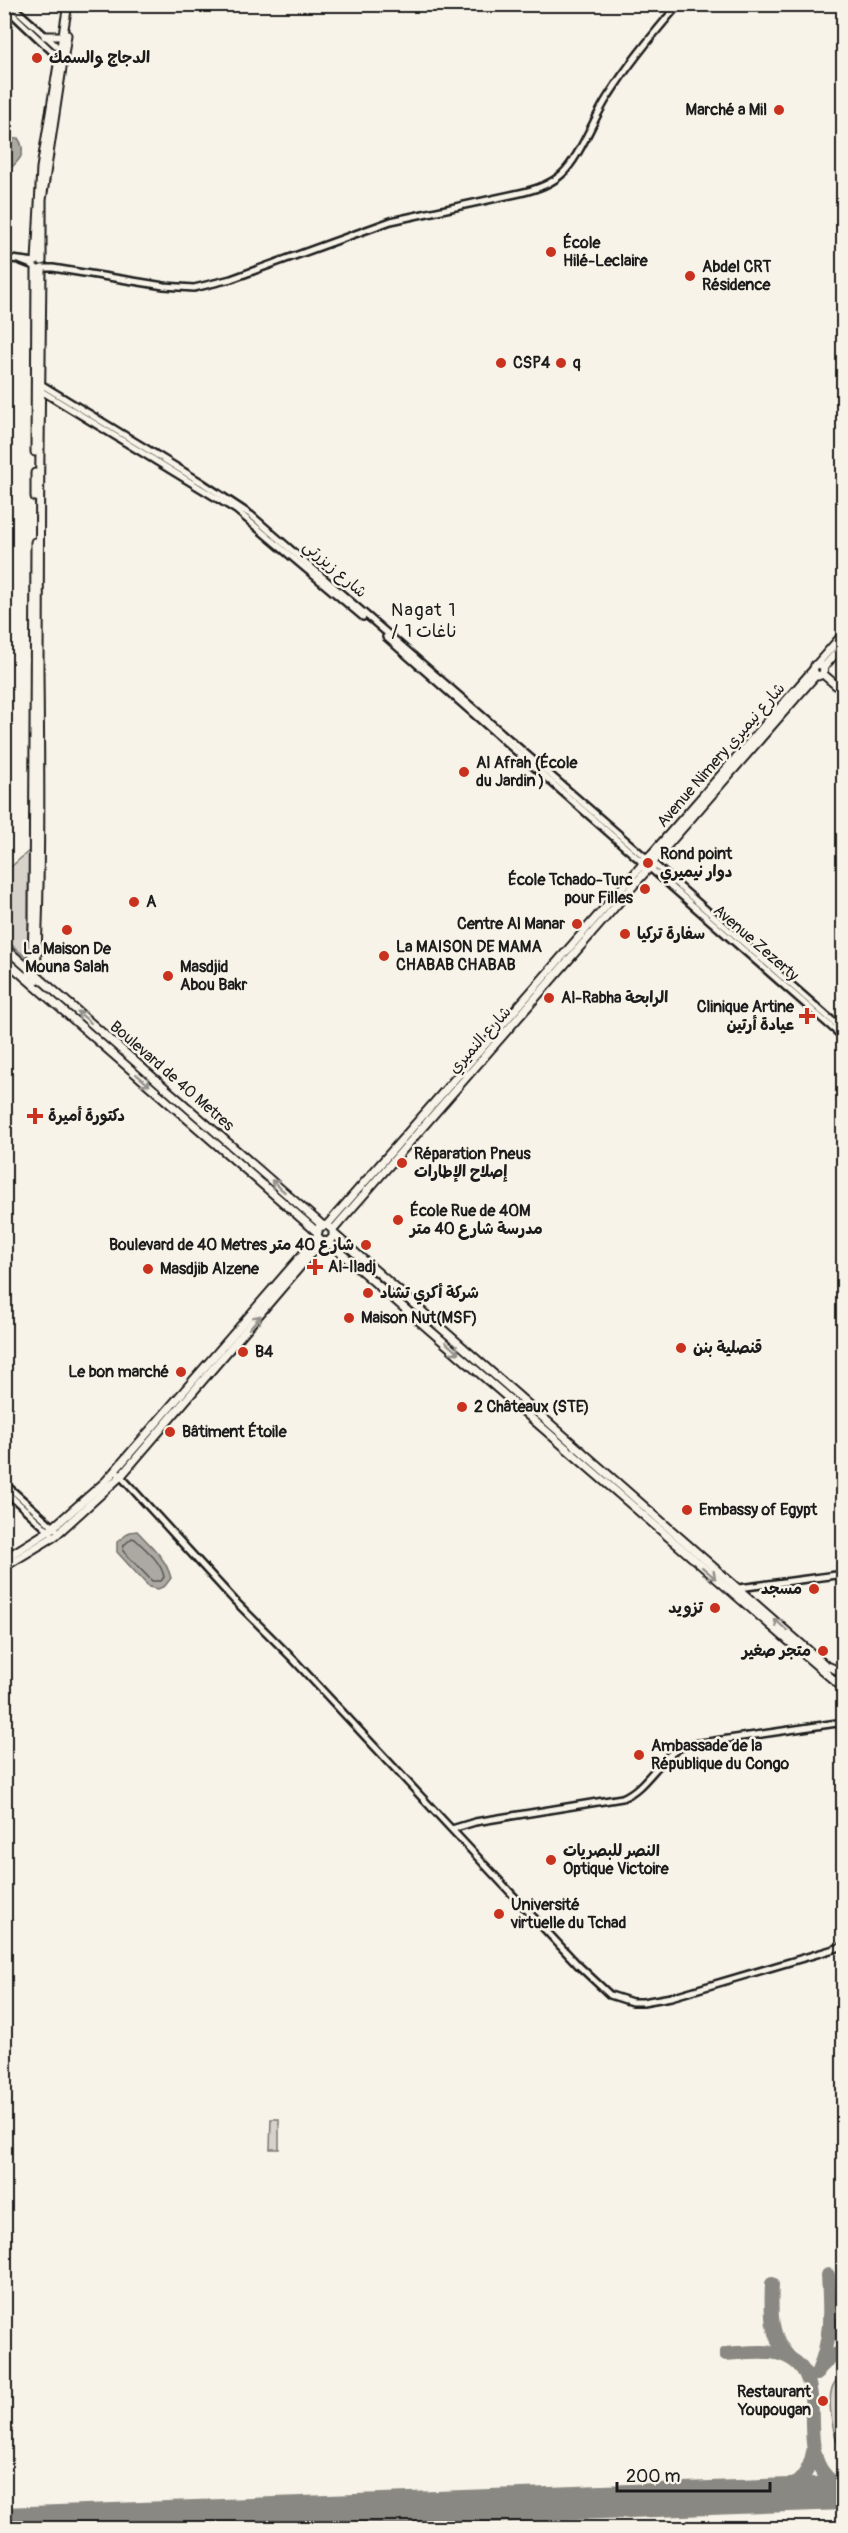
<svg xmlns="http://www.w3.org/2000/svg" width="848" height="2533" font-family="Pangolin,'Playpen Sans Arabic',sans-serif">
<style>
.green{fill:#d7d3cb;stroke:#7a7874;stroke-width:1.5}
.water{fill:#aca9a2;stroke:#72716c;stroke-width:1.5}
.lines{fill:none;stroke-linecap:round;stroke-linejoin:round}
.shore{stroke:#565452;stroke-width:1.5}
.taxiway{stroke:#8a8882;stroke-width:14}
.runway{stroke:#8a8882;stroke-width:34}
.minor-casing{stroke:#1c1c1c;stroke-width:10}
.major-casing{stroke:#1c1c1c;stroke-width:11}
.minor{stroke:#f7f3e8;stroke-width:5}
.major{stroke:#f7f3e8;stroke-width:7}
.oneway{stroke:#94928c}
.poi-dot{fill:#c8321e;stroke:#f7f3e8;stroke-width:2}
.labels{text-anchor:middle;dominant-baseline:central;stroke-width:5;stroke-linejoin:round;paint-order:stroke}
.poi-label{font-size:16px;font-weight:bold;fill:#1c1c1c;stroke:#f7f3e8;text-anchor:start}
.street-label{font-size:16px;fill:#1c1c1c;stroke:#f7f3e8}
.neighbourhood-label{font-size:18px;letter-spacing:1.5px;fill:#1c1c1c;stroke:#f7f3e8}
</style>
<rect width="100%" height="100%" fill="#f7f3e8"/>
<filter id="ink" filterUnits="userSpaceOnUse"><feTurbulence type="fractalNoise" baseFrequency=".0167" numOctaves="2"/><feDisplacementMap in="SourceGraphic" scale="12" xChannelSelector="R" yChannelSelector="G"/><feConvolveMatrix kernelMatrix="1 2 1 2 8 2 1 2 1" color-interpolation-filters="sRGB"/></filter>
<g filter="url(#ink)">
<g class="green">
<path d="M29 851 28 959 5 939 4 873Z"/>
<path d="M271 2119H279V2149H270Z"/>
<path d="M843 2373V2452C833 2439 827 2404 832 2388 834 2382 839 2377 843 2373Z"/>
</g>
<g class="water">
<path d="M18 138C29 154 17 163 5 173V141Z"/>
<path d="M137 1531C151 1546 166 1558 171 1578L165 1586 158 1589 149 1587 117 1552V1542L130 1532Z"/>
</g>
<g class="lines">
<path class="shore" d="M132 1538 135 1539C146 1550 161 1561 164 1577L161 1581H152L123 1551 124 1545Z"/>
<g class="taxiway">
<path d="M772 2284C771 2311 769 2336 789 2357"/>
<path d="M831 2321 833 2329 844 2341"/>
<path d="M726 2354C742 2353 760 2350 776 2353 845 2369 780 2462 844 2488"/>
<path d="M821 2367 832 2356 844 2352"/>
<path d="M817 2374C832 2338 830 2313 828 2275"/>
<path d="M777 2496C797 2486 809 2475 813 2452"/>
</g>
<path class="runway" d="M4 2524 844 2493"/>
<defs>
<g id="minor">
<path d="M10 4 61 50"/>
<path d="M4 6 60 59"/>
<path d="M4 258 35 262"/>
<path d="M21 261 34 266"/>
<path d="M43 268H53L164 286 194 288 231 279 391 221 520 193C534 190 551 184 562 174 580 157 594 117 609 95 629 63 654 33 679 4"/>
<path d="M39 383 201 482 251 515 645 857"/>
<path d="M38 389 236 510 363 617"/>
<path d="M386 637 642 862"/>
<path d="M654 864 844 1031"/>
<path d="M650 868 844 1038"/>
<path d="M115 1470 235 1601 293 1659 578 1965 610 1995 632 2002H643L671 1997 844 1946"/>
<path d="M4 1483 56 1529"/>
<path d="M4 1490 51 1533"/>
<path d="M736 1591 739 1588 844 1574"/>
<path d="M452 1829 475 1822 622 1798C649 1787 659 1754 687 1745L844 1722"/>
</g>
<g id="major">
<path d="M45 36H63"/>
<path d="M36 261 41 168 68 4"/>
<path d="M42 261V200L67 35"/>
<path d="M35 452 36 269"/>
<path d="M35 497V473"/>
<path d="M817 664 844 633"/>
<path d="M824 667 819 664 815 665 813 672 818 676 823 674 824 667 844 644"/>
<path d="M823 674 844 692"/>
<circle cx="648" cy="863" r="6"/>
<path d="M649 857 813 670"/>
<path d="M654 861 816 675"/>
<path d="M4 947 322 1225"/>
<path d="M4 959 317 1232"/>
<path d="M28 979 32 957 33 924 35 542"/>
<path d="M34 984 36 975C41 873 40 772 39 670 39 536 40 403 42 269"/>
<path d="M327 1225 642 865"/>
<path d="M333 1230 648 869"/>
<path d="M334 1234 825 1665 844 1673"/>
<path d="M328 1242 844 1689"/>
<path d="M4 1559 49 1531 105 1482 308 1248 317 1236 319 1227 327 1225 333 1230V1237L328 1242 322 1241 317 1236"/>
<path d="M4 1567 55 1536 121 1476 322 1241"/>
</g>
</defs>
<use href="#minor" class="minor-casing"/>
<use href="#major" class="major-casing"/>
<use href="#minor" class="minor"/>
<use href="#major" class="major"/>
</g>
<defs><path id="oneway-shaft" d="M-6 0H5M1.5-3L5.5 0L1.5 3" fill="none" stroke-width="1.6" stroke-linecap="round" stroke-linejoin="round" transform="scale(1.5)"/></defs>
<g class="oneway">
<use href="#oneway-shaft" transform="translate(84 1017) rotate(-139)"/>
<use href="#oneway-shaft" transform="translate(143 1080) rotate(41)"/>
<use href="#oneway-shaft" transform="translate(278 1186) rotate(-138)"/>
<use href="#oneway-shaft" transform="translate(255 1322) rotate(-49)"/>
<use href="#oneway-shaft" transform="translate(452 1348) rotate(41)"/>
<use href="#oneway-shaft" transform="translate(709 1573) rotate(41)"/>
<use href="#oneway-shaft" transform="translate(781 1625) rotate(-138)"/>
</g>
</g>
<g class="poi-dot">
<circle cx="37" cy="58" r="6"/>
<circle cx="779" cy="110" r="6"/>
<circle cx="551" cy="252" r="6"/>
<circle cx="690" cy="276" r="6"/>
<circle cx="501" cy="363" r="6"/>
<circle cx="561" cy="363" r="6"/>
<circle cx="464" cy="772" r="6"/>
<circle cx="648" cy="863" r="6"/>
<circle cx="645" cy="889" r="6"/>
<circle cx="134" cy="902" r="6"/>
<circle cx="577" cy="924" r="6"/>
<circle cx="67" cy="930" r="6"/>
<circle cx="625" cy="934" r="6"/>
<circle cx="384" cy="956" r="6"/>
<circle cx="168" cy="976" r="6"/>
<circle cx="549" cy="998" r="6"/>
<path d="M804 1007h6v6h6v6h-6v6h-6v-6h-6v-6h6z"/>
<path d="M32 1107h6v6h6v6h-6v6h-6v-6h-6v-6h6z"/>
<circle cx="402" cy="1163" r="6"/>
<circle cx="398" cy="1220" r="6"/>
<circle cx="366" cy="1245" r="6"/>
<path d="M312 1258h6v6h6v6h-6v6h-6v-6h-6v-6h6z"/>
<circle cx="148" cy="1269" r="6"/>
<circle cx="368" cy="1293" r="6"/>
<circle cx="349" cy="1318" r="6"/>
<circle cx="681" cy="1348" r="6"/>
<circle cx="243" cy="1352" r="6"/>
<circle cx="181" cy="1372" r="6"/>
<circle cx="462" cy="1407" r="6"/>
<circle cx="170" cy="1432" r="6"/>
<circle cx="687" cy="1510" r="6"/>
<circle cx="814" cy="1589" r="6"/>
<circle cx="715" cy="1608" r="6"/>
<circle cx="823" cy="1651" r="6"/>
<circle cx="639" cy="1755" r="6"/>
<circle cx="551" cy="1860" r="6"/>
<circle cx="499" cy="1914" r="6"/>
<circle cx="823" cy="2401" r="6"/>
</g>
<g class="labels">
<g class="poi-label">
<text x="49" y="58">الدجاج والسمك</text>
<text x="767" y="110" text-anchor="end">Marché a Mil</text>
<text x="563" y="243">École<tspan x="563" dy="18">Hilé-Leclaire</tspan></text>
<text x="702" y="267">Abdel CRT<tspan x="702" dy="18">Résidence</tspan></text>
<text x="513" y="363">CSP4</text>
<text x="573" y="363">q</text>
<text x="476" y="763">Al Afrah (École<tspan x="476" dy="18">du Jardin )</tspan></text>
<text x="660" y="854">Rond point<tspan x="660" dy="18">دوار نيميري</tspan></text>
<text x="633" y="880" text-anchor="end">École Tchado-Turc<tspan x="633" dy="18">pour Filles</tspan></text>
<text x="146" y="902">A</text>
<text x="565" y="924" text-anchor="end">Centre Al Manar</text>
<text x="637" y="934">سفارة تركيا</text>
<text x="396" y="947">La MAISON DE MAMA<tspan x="396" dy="18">CHABAB CHABAB</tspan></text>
<text x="67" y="949" text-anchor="middle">La Maison De<tspan x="67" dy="18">Mouna Salah</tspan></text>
<text x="180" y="967">Masdjid<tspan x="180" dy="18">Abou Bakr</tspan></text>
<text x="561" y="998">Al-Rabha الرابحة</text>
<text x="794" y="1007" text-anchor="end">Clinique Artine<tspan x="794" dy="18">عيادة أرتين</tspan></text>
<text x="48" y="1116">دكتورة أميرة</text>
<text x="414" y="1154">Réparation Pneus<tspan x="414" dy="18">إصلاح الإطارات</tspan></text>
<text x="410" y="1211">École Rue de 40M<tspan x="410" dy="18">مدرسة شارع 40 متر</tspan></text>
<text x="354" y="1245" text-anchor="end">Boulevard de 40 Metres شارع 40 متر</text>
<text x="328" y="1267">Al-Iladj</text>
<text x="160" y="1269">Masdjib Alzene</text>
<text x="380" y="1293">شركة أكري تشاد</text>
<text x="361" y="1318">Maison Nut(MSF)</text>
<text x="693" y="1348">قنصلية بنن</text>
<text x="255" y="1352">B4</text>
<text x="169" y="1372" text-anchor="end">Le bon marché</text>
<text x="474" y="1407">2 Châteaux (STE)</text>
<text x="182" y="1432">Bâtiment Étoile</text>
<text x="699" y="1510">Embassy of Egypt</text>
<text x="802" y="1589" text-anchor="end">مسجد</text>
<text x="703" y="1608" text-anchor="end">تزويد</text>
<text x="811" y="1651" text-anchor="end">متجر صغير</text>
<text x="651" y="1746">Ambassade de la<tspan x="651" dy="18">République du Congo</tspan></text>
<text x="563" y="1851">النصر للبصريات<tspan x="563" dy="18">Optique Victoire</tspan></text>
<text x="511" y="1905">Université<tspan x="511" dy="18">virtuelle du Tchad</tspan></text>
<text x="811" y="2392" text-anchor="end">Restaurant<tspan x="811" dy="18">Youpougan</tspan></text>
</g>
<g class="street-label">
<text transform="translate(335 569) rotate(41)">شارع زيزرتي</text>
<text transform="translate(721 755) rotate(-49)">Avenue Nimery شارع نيميري</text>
<text transform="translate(756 943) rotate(41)">Avenue Zezerty</text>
<text transform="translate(480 1040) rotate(-48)">شارع النميري</text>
<text transform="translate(172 1076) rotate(41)">Boulevard de 40 Metres</text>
</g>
<g class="neighbourhood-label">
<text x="424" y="610">Nagat 1<tspan x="424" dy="21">/ ناغات 1</tspan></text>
</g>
</g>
<rect width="848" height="2533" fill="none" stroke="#f7f3e8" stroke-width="24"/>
<rect x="12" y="12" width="824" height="2509" fill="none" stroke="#1c1c1c" stroke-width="2" filter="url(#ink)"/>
<path d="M617 2482v9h153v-9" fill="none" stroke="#1c1c1c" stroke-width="3"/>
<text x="626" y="2482" font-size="18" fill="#1c1c1c" stroke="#f7f3e8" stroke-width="4.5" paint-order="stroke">200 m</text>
</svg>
